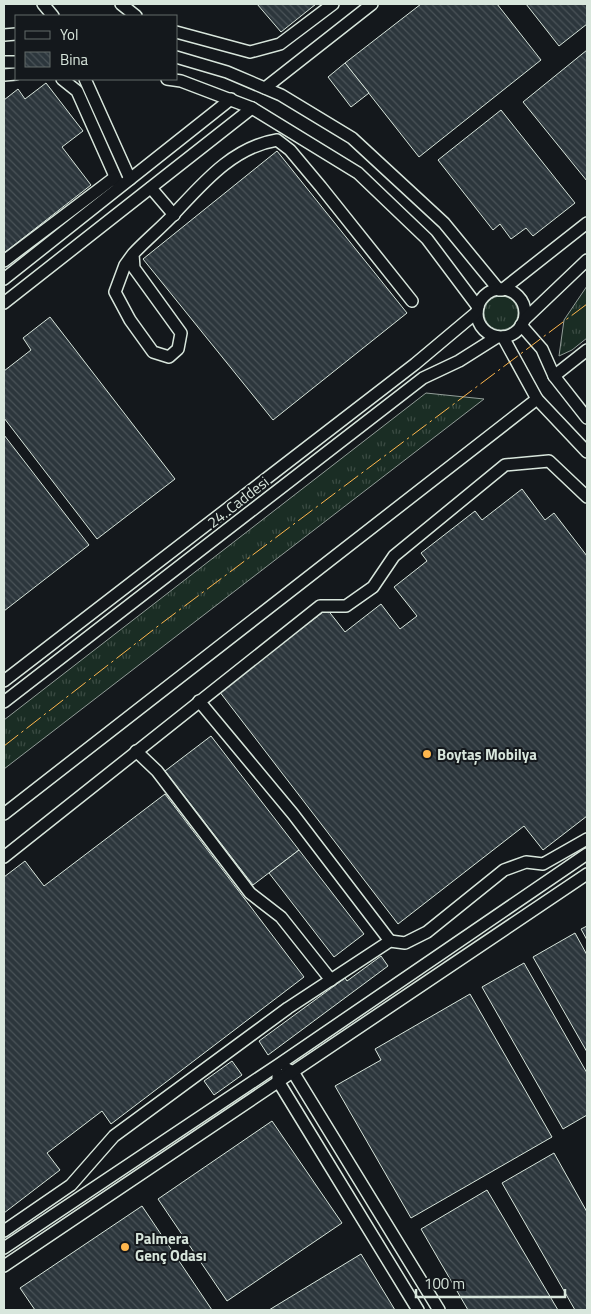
<svg xmlns="http://www.w3.org/2000/svg" width="591" height="1314" font-family="'Titillium Web',sans-serif">
<style>
.grass{fill:url(#grass-tufts);stroke:#939e99}
.building{fill:url(#building-back-hatch);stroke:#d8e6dc}
.lines{fill:none;stroke-linecap:round;stroke-linejoin:round}
.minor-casing{stroke:#d8e6dc;stroke-width:14}
.minor{stroke:#14181c;stroke-width:11}
.power{stroke:#ffb74d;stroke-width:1;stroke-dasharray:18 4 2.5 4;stroke-linecap:butt}
.poi-dot{fill:#ffb74d;stroke:#14181c;stroke-width:2}
.labels{text-anchor:middle;dominant-baseline:central;stroke-width:4;stroke-linejoin:round;paint-order:stroke}
.street-label{font-size:15px;fill:#d8e6dc;stroke:#14181c}
.poi-label{font-size:15px;font-weight:bold;fill:#d8e6dc;stroke:#14181c;text-anchor:start}
</style>
<defs>
<pattern id="grass-tufts" width="24" height="20" patternUnits="userSpaceOnUse" patternTransform="scale(1.25)"><rect width="24" height="20" fill="#1a2d24"/><path d="M3 7l-1-3M5 7V3M7 7l1-3M15 17l-1-3M17 17v-4M19 17l1-3" fill="none" stroke="#3b4b43"/></pattern>
<pattern id="building-back-hatch" width="6" height="6" patternUnits="userSpaceOnUse" patternTransform="scale(1.25)"><rect width="6" height="6" fill="#2c363c"/><path d="M-1 5l2 2M0 0l6 6M5-1l2 2" fill="none" stroke="#4a5358"/></pattern>
</defs>
<rect width="100%" height="100%" fill="#14181c"/>
<g class="grass">
<path d="M587 286V338L572 350 559 356 564 320Z"/>
<circle cx="501" cy="313" r="17"/>
<path d="M426 393 484 399 4 769V720Z"/>
</g>
<g class="building">
<path d="M257 4H316L281 32Z"/>
<path d="M421 4H497L541 60 419 157 345 63Z"/>
<path d="M526 4H587V24L559 46Z"/>
<path d="M587 50V181L523 102Z"/>
<path d="M345 63 369 93 351 107 328 77Z"/>
<path d="M46 83 83 131 62 147 91 185 4 253V100L18 89 25 99Z"/>
<path d="M501 110 575 203 533 236 526 228 511 239 500 224 493 230 438 160Z"/>
<path d="M277 151 407 313 273 420 143 259Z"/>
<path d="M50 317 175 479 97 539 4 418V371L31 350 23 338Z"/>
<path d="M4 435 89 545 4 611Z"/>
<path d="M522 489 545 520 554 513 587 556V816L543 850 524 826 398 924 219 691 327 609 345 632 381 604 400 629 417 616 394 587 427 561 421 553 475 511 482 520Z"/>
<path d="M211 736 299 850 253 885 165 771Z"/>
<path d="M165 794 304 977 111 1124 102 1111 47 1153 60 1170 4 1213V877L25 861 44 886Z"/>
<path d="M299 850 364 934 334 957 269 873Z"/>
<path d="M587 926V940L581 929Z"/>
<path d="M575 933 587 955V1052L533 957Z"/>
<path d="M381 956 388 966 268 1055 259 1041 345 978 347 981Z"/>
<path d="M524 963 587 1073V1115L563 1129 482 987Z"/>
<path d="M470 994 552 1137 411 1218 335 1086 381 1060 375 1049Z"/>
<path d="M232 1061 242 1075 214 1095 204 1081Z"/>
<path d="M272 1121 342 1223 227 1301 158 1199Z"/>
<path d="M554 1153 587 1212V1310H575L502 1183Z"/>
<path d="M487 1190 558 1310H468L421 1229Z"/>
<path d="M142 1206 212 1310H35L20 1288Z"/>
<path d="M361 1254 395 1310H269Z"/>
</g>
<g class="lines">
<defs>
<g id="minor">
<path d="M43 4 53 16"/>
<path d="M121 4 136 16"/>
<path d="M176 32 250 52 280 44 333 4"/>
<path d="M4 35 16 34"/>
<path d="M176 57 227 72 281 95 352 138 444 223 499 290"/>
<path d="M4 62H16"/>
<path d="M4 75 16 74"/>
<path d="M62 79 77 91 118 183"/>
<path d="M85 79 130 179"/>
<path d="M167 79 181 81 252 108 358 173 427 239 478 307"/>
<path d="M265 88 372 4"/>
<path d="M151 188 174 215"/>
<path d="M133 254 125 265 115 292 130 320 153 352 169 357 178 349 181 333 134 268 133 254C146 240 161 228 174 214 203 183 233 147 277 140L290 150 321 187 412 301"/>
<path d="M4 261 114 178"/>
<path d="M4 279 231 99"/>
<circle cx="501" cy="313" r="24"/>
<path d="M502 290 587 223"/>
<path d="M4 303 252 108"/>
<path d="M524 320 587 260"/>
<path d="M521 325 542 349 554 376 587 418"/>
<path d="M503 337 537 399 587 452"/>
<path d="M554 376 587 350"/>
<path d="M4 681 415 364 477 312"/>
<path d="M199 701 293 814 390 941"/>
<path d="M4 702 423 378 459 361 497 337"/>
<path d="M136 751 157 771 250 893 281 917 331 980"/>
<path d="M4 814 537 399"/>
<path d="M4 857 320 606H346L373 587 394 556 505 465 549 461 587 497"/>
<path d="M287 1069 293 1072 439 1310"/>
<path d="M278 1074V1081L418 1310"/>
<path d="M4 1231 71 1185 114 1136 288 1008 390 941 405 943 427 932 504 870 526 862 543 864 587 839"/>
<path d="M4 1248 278 1065 587 854"/>
<path d="M4 1266 587 874"/>
</g>
</defs>
<use href="#minor" class="minor-casing"/>
<use href="#minor" class="minor"/>
<path class="power" d="M4 746 162 623 587 304"/>
</g>
<g class="poi-dot">
<circle cx="427" cy="754" r="5"/>
<circle cx="125" cy="1247" r="5"/>
</g>
<g class="labels">
<g class="street-label">
<text transform="translate(238 502) rotate(-38)">24. Caddesi</text>
</g>
<g class="poi-label">
<text x="437" y="754">Boytaş Mobilya</text>
<text x="135" y="1238">Palmera<tspan x="135" dy="17">Genç Odası</tspan></text>
</g>
</g>
<rect width="591" height="1314" fill="none" stroke="#d8e6dc" stroke-width="10"/>
<rect x="15" y="15" width="162" height="65" fill="#14181c" stroke="#626a69"/>
<rect x="25" y="31" width="25" height="8" fill="#14181c" stroke="#626a69"/>
<text x="60" y="40" font-size="15" fill="#d8e6dc">Yol</text>
<rect x="25" y="52" width="25" height="15" fill="url(#building-back-hatch)" stroke="#626a69"/>
<text x="60" y="65" font-size="15" fill="#d8e6dc">Bina</text>
<path d="M416 1289v8h149v-8" fill="none" stroke="#d8e6dc" stroke-width="2.5"/>
<text x="424" y="1289" font-size="15" fill="#d8e6dc" stroke="#14181c" stroke-width="4" paint-order="stroke">100 m</text>
</svg>
